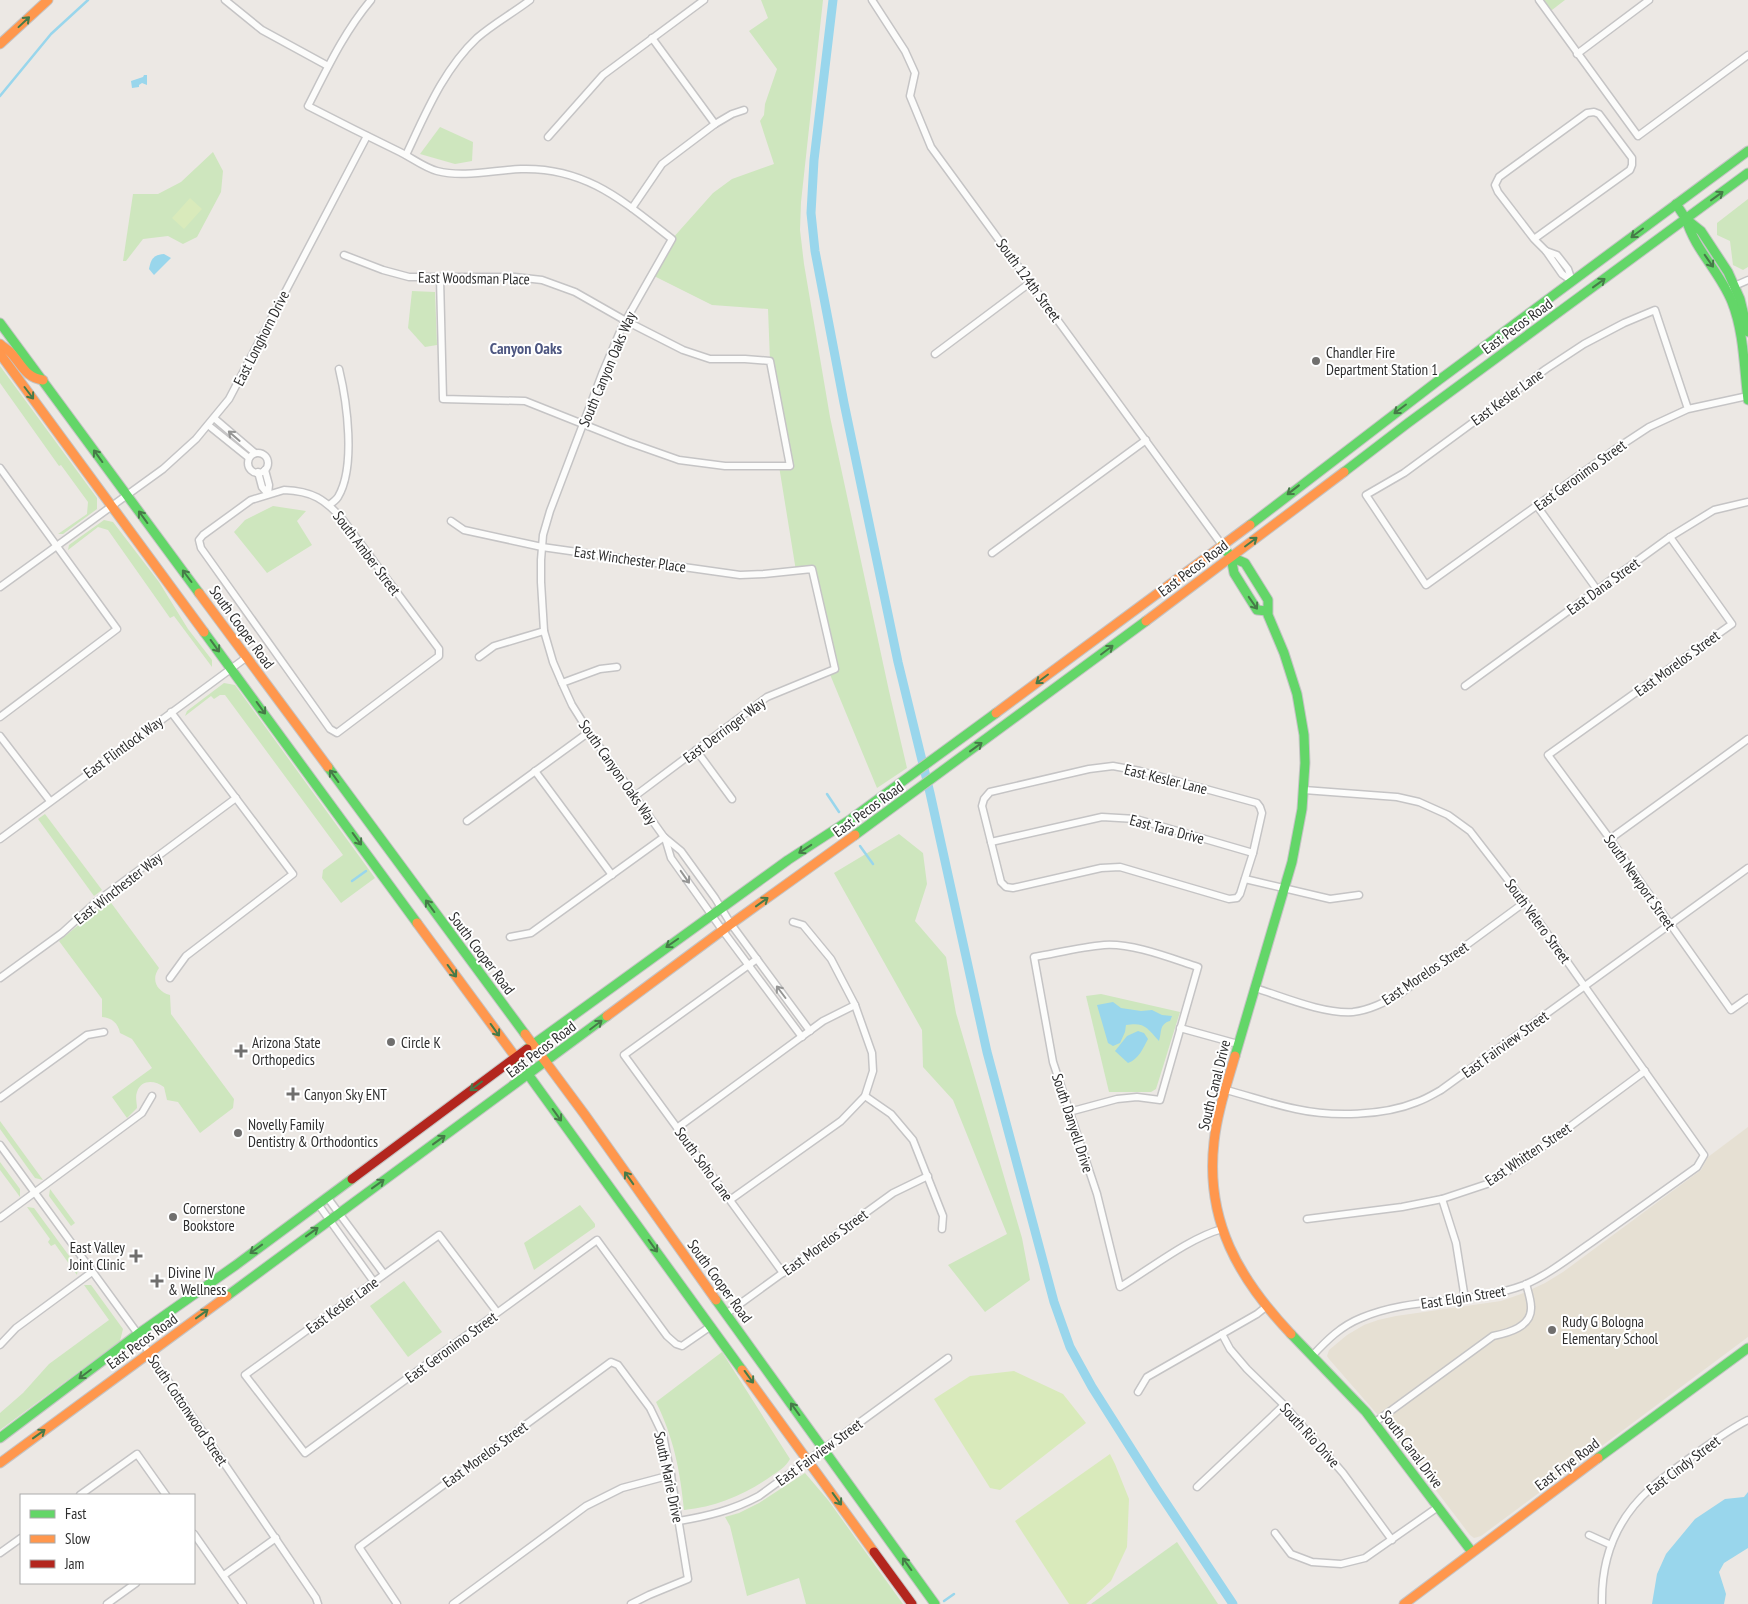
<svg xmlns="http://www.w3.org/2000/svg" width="1748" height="1604" font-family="'PT Sans Narrow',sans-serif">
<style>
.education{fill:#e6e0d3}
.green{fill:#cee6be}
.pitch{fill:#d9eabb}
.water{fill:#99d6ec}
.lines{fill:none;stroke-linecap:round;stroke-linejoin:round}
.stream{stroke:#99d6ec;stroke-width:2.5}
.canal{stroke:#99d6ec;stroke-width:9}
.street-casing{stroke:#c5c4c5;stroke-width:9}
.fast-casing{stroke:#c5c4c5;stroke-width:11}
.slow-casing{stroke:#c5c4c5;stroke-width:11}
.jam-casing{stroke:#c5c4c5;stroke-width:11}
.street{stroke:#fcfcfb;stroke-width:6}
.fast{stroke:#63d668;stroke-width:9}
.slow{stroke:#ff974d;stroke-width:9}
.jam{stroke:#b3261e;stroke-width:9}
.oneway{stroke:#467a48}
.oneway2{stroke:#959594}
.poi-dot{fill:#706f6e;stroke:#fff;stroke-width:2}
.labels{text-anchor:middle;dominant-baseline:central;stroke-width:4;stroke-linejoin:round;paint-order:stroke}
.street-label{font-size:15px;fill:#2e2e2e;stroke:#fff}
.poi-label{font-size:15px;fill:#2e2e2e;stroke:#fff;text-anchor:start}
.neighbourhood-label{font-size:16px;font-weight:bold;fill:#4d5680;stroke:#fff}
</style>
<rect width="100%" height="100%" fill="#ece8e4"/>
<path class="education" d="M1748 1127V1337L1481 1536 1474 1538 1470 1535 1384 1422 1329 1359 1327 1356 1329 1350 1347 1335 1364 1325 1378 1320 1396 1316 1501 1301 1521 1294 1545 1283 1563 1272 1701 1170 1708 1157Z"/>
<g class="green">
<path d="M761 0H823L801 202 800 230 804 264 830 417 889 691 907 768 877 788 829 672 835 669 812 569 796 571 779 466H790L770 361 768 309 712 305 652 275 672 239 713 193 732 179 774 164 760 121 764 115 765 104 777 69 749 31 768 18Z"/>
<path d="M1539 0H1565L1548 13Z"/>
<path d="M440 127 473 142 472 161 455 164 420 154Z"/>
<path d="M213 152 223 171 221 192 197 237 183 244 168 236 143 239 126 261H123L133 194H158L181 182Z"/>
<path d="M1748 199V267L1743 270 1733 265 1730 241 1717 235V223Z"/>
<path d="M412 291 435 292 437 345 425 347 408 328Z"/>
<path d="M0 366 97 498V509L63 534H58L87 514 88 502 61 465 59 466 0 383Z"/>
<path d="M273 506 306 511 297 521 312 545 267 573 234 532 245 520Z"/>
<path d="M104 520 113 522 159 582 188 629 212 660V667L174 616 170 618 108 530 98 527 68 550 69 545Z"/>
<path d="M224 683 235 685 375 878 341 903 322 878 323 870 343 855 225 695H220L214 699 211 696 185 716 187 711Z"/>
<path d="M45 814 102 890 94 896 38 819Z"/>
<path d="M899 834 923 853 927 884 915 921 946 957 956 1013 1022 1238 1030 1280 985 1312 948 1265 1007 1234 953 1100 923 1067 922 1030 834 873Z"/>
<path d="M109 900 159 968C151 979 156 991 170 995L171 1014 234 1099 233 1108 200 1133 178 1102 167 1100 164 1087C155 1080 141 1079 137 1092 135 1097 137 1103 137 1108L127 1118 112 1097 152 1068 132 1039 120 1033C118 1023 112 1018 102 1017V999L59 941Z"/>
<path d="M1101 994 1180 1012 1156 1089 1151 1092H1109L1086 996Z"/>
<path d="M0 1121 43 1180 35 1178 0 1129Z"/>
<path d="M0 1162 20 1189V1197L0 1170Z"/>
<path d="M50 1189 75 1223 71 1226 49 1196Z"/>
<path d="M580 1205 595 1224V1227L534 1270 524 1243Z"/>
<path d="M27 1207 34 1208 78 1268 77 1275 55 1244 51 1246 48 1242 50 1239Z"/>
<path d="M404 1281 442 1332 408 1357 370 1306Z"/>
<path d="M84 1285H91L123 1329 120 1341 0 1430V1413L23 1393 49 1364 109 1320Z"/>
<path d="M722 1352 790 1459C786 1467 777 1472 770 1477 744 1495 716 1507 684 1510 680 1470 674 1439 656 1402Z"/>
<path d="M805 1473 828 1500 903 1604H806L799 1578 747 1596 730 1526 725 1517 739 1513 759 1503Z"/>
<path d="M1177 1542 1218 1604H1091Z"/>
</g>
<g class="pitch">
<path d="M190 198 202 209 184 229 172 218Z"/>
<path d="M1014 1371 1063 1394 1086 1423 1000 1490 990 1488 934 1399 970 1376Z"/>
<path d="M1110 1454 1115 1464 1129 1499 1127 1547 1111 1581 1086 1604H1069L1015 1521Z"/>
</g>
<g class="water">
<path d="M144 75H147V85L142 83 139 85V87L132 88 131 81 143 77Z"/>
<path d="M164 254 171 258 154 275 149 269C151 259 153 255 164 254Z"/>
<path d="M1113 1002 1121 1008 1141 1011 1152 1010 1162 1015 1172 1016 1170 1021C1159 1024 1162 1032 1159 1041 1147 1028 1145 1022 1126 1025L1125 1032 1120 1043 1113 1046 1108 1043 1097 1005Z"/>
<path d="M1138 1031 1144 1033 1148 1039C1143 1048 1139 1059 1128 1063L1115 1051 1127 1036Z"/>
<path d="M1748 1492V1548L1724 1563 1719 1572 1726 1594 1724 1604H1652L1657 1574 1666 1554 1695 1519 1725 1499 1744 1497Z"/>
</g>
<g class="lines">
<g class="stream">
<path d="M0 96 51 34 88 0"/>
<path d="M827 794 839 812"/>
<path d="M860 846 873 864"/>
<path d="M352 881 366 871"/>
<path d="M944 1601 954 1594"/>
</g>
<path class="canal" d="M833 0 814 160 811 213 815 251 844 403 898 662 930 793 987 1052 1054 1302 1070 1347 1092 1387 1156 1488 1233 1604"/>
<defs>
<g id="street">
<path d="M225 0 262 30 328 66"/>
<path d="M371 0C344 32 327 69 308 106 339 122 369 137 400 152 412 158 425 168 437 171 464 178 494 170 521 169 586 167 623 201 672 239L622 327 602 374 550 511 543 535 541 560V582L544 631 553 662 562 683 572 705 589 732 664 837 681 851 715 898 731 924 810 1031"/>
<path d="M872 0 905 51 915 73 910 96 931 147 1222 545"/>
<path d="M1539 0 1638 136 1748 55"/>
<path d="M652 38 715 124"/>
<path d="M1577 54 1649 0"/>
<path d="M548 137 603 75 704 0"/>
<path d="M406 155C425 115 443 70 477 38 493 24 513 13 530 0"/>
<path d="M632 208 662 164 715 124 732 114 744 110"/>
<path d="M1534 239 1630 170 1632 165V158L1599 114 1594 112 1587 113 1499 177 1495 185 1498 192 1534 239 1546 251 1557 255 1568 269 1572 281"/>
<path d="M1546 251 1562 274 1572 281"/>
<path d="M344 255 383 270 409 277H515L542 280 575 292 626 321 683 350 710 359H745L770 361 790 466H725L679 460 628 442 525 401 443 399 440 278"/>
<path d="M1732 287 1748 280"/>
<path d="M935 354 1031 282"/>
<path d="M1688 409 1655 310 1624 323 1584 344 1546 369 1404 473 1366 495 1426 585 1617 448 1649 427 1688 409 1748 396"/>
<path d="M214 418 255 453"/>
<path d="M208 425 249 458"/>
<circle cx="258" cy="463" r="10"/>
<path d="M0 468 117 629 0 717"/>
<path d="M258 472 262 487 268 494 269 485 265 470"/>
<path d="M284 490C312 491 325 499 343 520L439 649V656L337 733 330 729 201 548 199 540 203 535 251 500Z"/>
<path d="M329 505C332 503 336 500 338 497 356 467 347 402 339 369"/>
<path d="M1537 506 1598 591"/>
<path d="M451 521 464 530 542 547 740 575 764 574 812 569 835 669 767 697 635 796"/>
<path d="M1670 537 1732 624 1548 755 1610 839 1731 1010 1748 998"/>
<path d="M992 553 1146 440"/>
<path d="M0 587 163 469 196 439 229 399 367 136"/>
<path d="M479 657 494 646 544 631"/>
<path d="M562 683 600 669 617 667"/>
<path d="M1465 686 1670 537 1714 510 1748 502"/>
<path d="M0 736 50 801"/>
<path d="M696 750 732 799"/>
<path d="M1113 766 1140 771 1257 803 1260 807 1262 813 1253 853 1240 894 1237 898 1229 899 1120 867 1101 868 1013 888 1006 887 1001 882 982 806 984 799 990 792 1089 769Z"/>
<path d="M535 771 612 875"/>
<path d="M1304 790 1397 797 1419 802 1448 815 1470 831 1525 902 1704 1155 1697 1167C1662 1192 1627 1217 1592 1242 1570 1257 1548 1275 1524 1285 1471 1305 1412 1296 1361 1318 1341 1326 1327 1340 1313 1355"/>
<path d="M467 821 589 732"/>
<path d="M665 838 671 858 723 931 802 1037"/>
<path d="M0 839 247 657"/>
<path d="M1610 839 1748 739"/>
<path d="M991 842 1102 817 1136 819 1253 853"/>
<path d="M1245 879 1330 899 1359 895"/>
<path d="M510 937 531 933 664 837"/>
<path d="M757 959 624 1055 783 1273"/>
<path d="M0 978 62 933 96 902 236 798"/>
<path d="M170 978 186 956 293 874 171 712"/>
<path d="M1255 988C1284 997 1323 1014 1353 1012 1370 1010 1385 1002 1400 994L1525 902"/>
<path d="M1180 1028 1238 1044"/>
<path d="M1226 1090C1249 1096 1272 1104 1296 1109 1332 1117 1383 1116 1417 1102 1426 1099 1434 1094 1441 1090L1748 868"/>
<path d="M865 1096 891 1114 913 1140 943 1216 942 1229"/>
<path d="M0 1098 87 1035 104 1032"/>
<path d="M1069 1112 1117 1099 1137 1097 1160 1100 1198 967C1170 958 1133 943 1104 945 1081 947 1057 953 1034 957L1053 1062 1097 1194 1120 1287C1150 1269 1189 1238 1222 1229"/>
<path d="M677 1128 823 1021 855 1005"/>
<path d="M0 1145 138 1334 149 1353 316 1598 318 1604"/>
<path d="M327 1197 384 1274"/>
<path d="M1442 1199 1456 1243 1465 1299"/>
<path d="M730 1200 841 1121 865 1096 873 1071 872 1053 855 1005 831 959 803 925 793 922"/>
<path d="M318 1204 374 1282"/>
<path d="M0 1218 142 1113 152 1096"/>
<path d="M1307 1219 1402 1207 1442 1199 1487 1184 1518 1165 1645 1071"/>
<path d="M497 1312 439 1235 245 1375 305 1453 597 1240 667 1336 676 1344 682 1346 711 1326"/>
<path d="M726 1314 893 1193 928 1176"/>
<path d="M1222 1334 1230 1349 1247 1369 1284 1405 1343 1473 1392 1540"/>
<path d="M0 1345 16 1328 92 1272"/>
<path d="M1138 1392 1147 1377 1257 1314 1267 1306"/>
<path d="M1374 1423 1493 1336C1508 1333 1532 1327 1531 1307 1531 1300 1528 1291 1526 1284"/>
<path d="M1197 1487 1284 1405"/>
<path d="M80 1495 137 1454 166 1495"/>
<path d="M679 1521C708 1516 733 1510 759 1496L948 1358"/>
<path d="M1275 1533 1291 1554 1312 1562 1341 1564 1365 1558 1438 1507"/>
<path d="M194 1534 243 1604"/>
<path d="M1589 1535 1611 1545"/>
<path d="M0 1553 21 1538"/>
<path d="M224 1575 276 1538"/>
<path d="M107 1604 136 1583"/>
<path d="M397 1604 359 1547 611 1362 618 1365 650 1408 663 1435 671 1475 688 1579 649 1595 631 1604"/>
<path d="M453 1604 586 1506 622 1488 671 1475"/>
<path d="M1602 1604C1601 1558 1616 1519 1651 1488 1662 1478 1675 1469 1687 1460 1707 1446 1726 1431 1748 1420"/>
</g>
<g id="fast">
<path d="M1676 204 1686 219 1701 231 1728 272 1740 299 1748 332"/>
<path d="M1686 219C1695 250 1720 272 1732 302 1744 332 1744 368 1748 400"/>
<path d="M0 323 199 593"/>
<path d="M1344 472 1408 423 1748 173"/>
<path d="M1250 525 1439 380 1748 151"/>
<path d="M1222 545 1231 557 1234 573 1257 610 1267 611"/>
<path d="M1231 557 1245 563 1268 600V615L1284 653 1297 694 1304 735 1305 763 1302 809 1292 862 1235 1056"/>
<path d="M204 632 417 923"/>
<path d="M328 767 525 1034"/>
<path d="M855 835 1146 621"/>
<path d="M527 1049 788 860 851 819 996 713"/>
<path d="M514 1055 742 1370"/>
<path d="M227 1296 607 1016"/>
<path d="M716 1300 935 1604"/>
<path d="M1291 1334 1366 1412 1472 1552"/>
<path d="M0 1438 138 1334 236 1265 352 1179"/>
<path d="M1598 1458 1748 1348"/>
</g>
<g id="slow">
<path d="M0 44 48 0"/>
<path d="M0 344C3 347 7 349 10 352 21 363 25 378 43 380"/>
<path d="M0 354 204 632"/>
<path d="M199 593 328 767"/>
<path d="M1146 621 1344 472"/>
<path d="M996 713 1250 525"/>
<path d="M417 923 514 1055"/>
<path d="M607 1016 731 924 855 835"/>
<path d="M525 1034 585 1115 716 1300"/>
<path d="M1235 1056C1227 1084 1217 1113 1214 1142 1205 1221 1239 1279 1291 1334"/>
<path d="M742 1370 874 1552"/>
<path d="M0 1463 227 1296"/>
<path d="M1404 1604 1598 1458"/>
</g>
<g id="jam">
<path d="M352 1179 527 1049"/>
<path d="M874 1552 912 1604"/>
</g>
</defs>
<use href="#street" class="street-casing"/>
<use href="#fast" class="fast-casing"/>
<use href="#slow" class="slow-casing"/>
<use href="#jam" class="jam-casing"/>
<use href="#street" class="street"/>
<use href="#fast" class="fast"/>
<use href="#slow" class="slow"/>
<use href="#jam" class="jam"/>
</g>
<defs><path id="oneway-shaft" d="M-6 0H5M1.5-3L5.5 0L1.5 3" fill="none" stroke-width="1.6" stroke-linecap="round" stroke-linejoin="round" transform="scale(1.25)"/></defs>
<g class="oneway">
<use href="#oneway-shaft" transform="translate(24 22) rotate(-43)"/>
<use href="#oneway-shaft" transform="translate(1717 196) rotate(-36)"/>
<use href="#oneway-shaft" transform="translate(1637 233) rotate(143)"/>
<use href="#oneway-shaft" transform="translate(1709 261) rotate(55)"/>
<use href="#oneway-shaft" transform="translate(1599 283) rotate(-36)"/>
<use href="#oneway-shaft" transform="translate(29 393) rotate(53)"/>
<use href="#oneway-shaft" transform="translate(1400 409) rotate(143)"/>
<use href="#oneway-shaft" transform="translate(98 456) rotate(-126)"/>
<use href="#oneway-shaft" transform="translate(1293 490) rotate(142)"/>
<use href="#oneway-shaft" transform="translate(143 517) rotate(-126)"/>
<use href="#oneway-shaft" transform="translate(1251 542) rotate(-37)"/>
<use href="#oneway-shaft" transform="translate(187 576) rotate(-127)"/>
<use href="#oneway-shaft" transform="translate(1253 603) rotate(55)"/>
<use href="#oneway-shaft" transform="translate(215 646) rotate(54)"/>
<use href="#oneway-shaft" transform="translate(1107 650) rotate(-37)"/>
<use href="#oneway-shaft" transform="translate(1042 679) rotate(143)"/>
<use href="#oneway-shaft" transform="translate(261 708) rotate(54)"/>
<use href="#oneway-shaft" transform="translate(976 747) rotate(-36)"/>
<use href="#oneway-shaft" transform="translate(334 776) rotate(-126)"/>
<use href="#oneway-shaft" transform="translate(357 839) rotate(54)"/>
<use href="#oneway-shaft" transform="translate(805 849) rotate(147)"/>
<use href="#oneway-shaft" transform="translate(762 902) rotate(-36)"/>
<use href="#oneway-shaft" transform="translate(430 906) rotate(-126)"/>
<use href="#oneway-shaft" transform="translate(672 943) rotate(145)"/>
<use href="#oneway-shaft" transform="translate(452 971) rotate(54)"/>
<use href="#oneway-shaft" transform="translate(596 1025) rotate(-37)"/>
<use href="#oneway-shaft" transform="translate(495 1030) rotate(54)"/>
<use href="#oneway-shaft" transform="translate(476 1086) rotate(143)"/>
<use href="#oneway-shaft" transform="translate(557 1115) rotate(54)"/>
<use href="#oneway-shaft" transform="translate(439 1140) rotate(-36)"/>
<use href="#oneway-shaft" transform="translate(629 1178) rotate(-125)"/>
<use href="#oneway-shaft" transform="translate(378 1184) rotate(-36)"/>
<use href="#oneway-shaft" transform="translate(312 1232) rotate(-36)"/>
<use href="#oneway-shaft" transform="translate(653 1246) rotate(54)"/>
<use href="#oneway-shaft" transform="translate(256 1249) rotate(144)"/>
<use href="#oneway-shaft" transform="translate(202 1314) rotate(-36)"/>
<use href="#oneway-shaft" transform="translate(85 1374) rotate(143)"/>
<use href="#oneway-shaft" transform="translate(749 1377) rotate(54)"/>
<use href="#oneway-shaft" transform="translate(795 1409) rotate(-126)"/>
<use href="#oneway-shaft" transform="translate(39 1434) rotate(-36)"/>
<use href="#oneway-shaft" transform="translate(837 1499) rotate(54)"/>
<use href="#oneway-shaft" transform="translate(907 1564) rotate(-126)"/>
</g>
<g class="oneway2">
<use href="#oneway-shaft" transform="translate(234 436) rotate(-139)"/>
<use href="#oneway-shaft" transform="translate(685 877) rotate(55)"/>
<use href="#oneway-shaft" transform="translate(781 992) rotate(-127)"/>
</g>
<g class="poi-dot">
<circle cx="1316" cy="361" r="5"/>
<circle cx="391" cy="1042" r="5"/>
<path d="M238.5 1043.5h5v5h5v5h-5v5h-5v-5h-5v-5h5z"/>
<path d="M290.5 1086.5h5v5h5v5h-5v5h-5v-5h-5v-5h5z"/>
<circle cx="238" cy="1133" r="5"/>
<circle cx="173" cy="1217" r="5"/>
<path d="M133.5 1248.5h5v5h5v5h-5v5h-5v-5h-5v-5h5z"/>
<path d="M154.5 1273.5h5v5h5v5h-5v5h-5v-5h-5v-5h5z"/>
<circle cx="1552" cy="1330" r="5"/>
</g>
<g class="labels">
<g class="street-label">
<text transform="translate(474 278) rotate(1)">East Woodsman Place</text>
<text transform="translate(1029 280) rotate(54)">South 124th Street</text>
<text transform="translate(1517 326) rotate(-36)">East Pecos Road</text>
<text transform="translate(261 338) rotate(-63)">East Longhorn Drive</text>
<text transform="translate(607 369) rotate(-67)">South Canyon Oaks Way</text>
<text transform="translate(1507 397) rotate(-36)">East Kesler Lane</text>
<text transform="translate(1580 475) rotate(-36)">East Geronimo Street</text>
<text transform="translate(367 553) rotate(53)">South Amber Street</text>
<text transform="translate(630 559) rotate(8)">East Winchester Place</text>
<text transform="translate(1193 568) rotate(-37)">East Pecos Road</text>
<text transform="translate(1603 586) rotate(-36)">East Dana Street</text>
<text transform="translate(242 627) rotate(54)">South Cooper Road</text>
<text transform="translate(1677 663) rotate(-36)">East Morelos Street</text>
<text transform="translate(724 730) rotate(-37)">East Derringer Way</text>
<text transform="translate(123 747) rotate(-36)">East Flintlock Way</text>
<text transform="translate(618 772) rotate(55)">South Canyon Oaks Way</text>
<text transform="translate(1166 779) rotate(14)">East Kesler Lane</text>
<text transform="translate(868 809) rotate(-36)">East Pecos Road</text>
<text transform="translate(1167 829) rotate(15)">East Tara Drive</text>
<text transform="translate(1640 882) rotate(55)">South Newport Street</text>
<text transform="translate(118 888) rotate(-38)">East Winchester Way</text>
<text transform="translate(1538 921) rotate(54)">South Velero Street</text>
<text transform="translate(482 953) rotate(53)">South Cooper Road</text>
<text transform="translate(1425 973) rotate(-34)">East Morelos Street</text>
<text transform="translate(1505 1044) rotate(-36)">East Fairview Street</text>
<text transform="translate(541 1049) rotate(-37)">East Pecos Road</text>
<text transform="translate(1214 1085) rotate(-76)">South Canal Drive</text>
<text transform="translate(1073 1123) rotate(72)">South Danyell Drive</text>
<text transform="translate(1528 1154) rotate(-34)">East Whitten Street</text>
<text transform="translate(704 1164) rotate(54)">South Soho Lane</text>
<text transform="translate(825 1242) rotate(-36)">East Morelos Street</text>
<text transform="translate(720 1281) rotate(54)">South Cooper Road</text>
<text transform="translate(1463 1297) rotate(-9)">East Elgin Street</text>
<text transform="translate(342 1305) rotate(-36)">East Kesler Lane</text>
<text transform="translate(142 1341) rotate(-36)">East Pecos Road</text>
<text transform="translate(451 1347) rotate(-36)">East Geronimo Street</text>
<text transform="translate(188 1410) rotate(56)">South Cottonwood Street</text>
<text transform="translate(1310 1435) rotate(48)">South Rio Drive</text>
<text transform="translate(1412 1449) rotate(53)">South Canal Drive</text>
<text transform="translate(819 1452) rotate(-36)">East Fairview Street</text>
<text transform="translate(485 1454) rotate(-36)">East Morelos Street</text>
<text transform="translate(1567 1464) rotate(-37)">East Frye Road</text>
<text transform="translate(1683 1465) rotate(-37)">East Cindy Street</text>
<text transform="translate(669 1477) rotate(78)">South Marie Drive</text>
</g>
<g class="poi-label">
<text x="1326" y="352">Chandler Fire<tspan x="1326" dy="17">Department Station 1</tspan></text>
<text x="252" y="1042">Arizona State<tspan x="252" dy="17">Orthopedics</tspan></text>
<text x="401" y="1042">Circle K</text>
<text x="304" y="1094">Canyon Sky ENT</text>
<text x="248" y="1124">Novelly Family<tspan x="248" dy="17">Dentistry &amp; Orthodontics</tspan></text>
<text x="183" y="1208">Cornerstone<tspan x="183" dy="17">Bookstore</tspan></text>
<text x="125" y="1247" text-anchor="end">East Valley<tspan x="125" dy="17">Joint Clinic</tspan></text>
<text x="168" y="1272">Divine IV<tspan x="168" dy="17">&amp; Wellness</tspan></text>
<text x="1562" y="1321">Rudy G Bologna<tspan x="1562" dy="17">Elementary School</tspan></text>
</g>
<g class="neighbourhood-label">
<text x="526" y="348">Canyon Oaks</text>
</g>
</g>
<rect x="20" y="1494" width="175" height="90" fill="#ffffff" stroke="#ababab"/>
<rect x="30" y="1510" width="25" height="8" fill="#63d668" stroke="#ababab"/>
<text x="65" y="1519" font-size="15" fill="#2e2e2e">Fast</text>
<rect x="30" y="1535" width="25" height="8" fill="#ff974d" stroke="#ababab"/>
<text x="65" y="1544" font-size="15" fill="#2e2e2e">Slow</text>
<rect x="30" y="1560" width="25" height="8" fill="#b3261e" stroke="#ababab"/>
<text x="65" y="1569" font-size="15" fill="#2e2e2e">Jam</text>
</svg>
